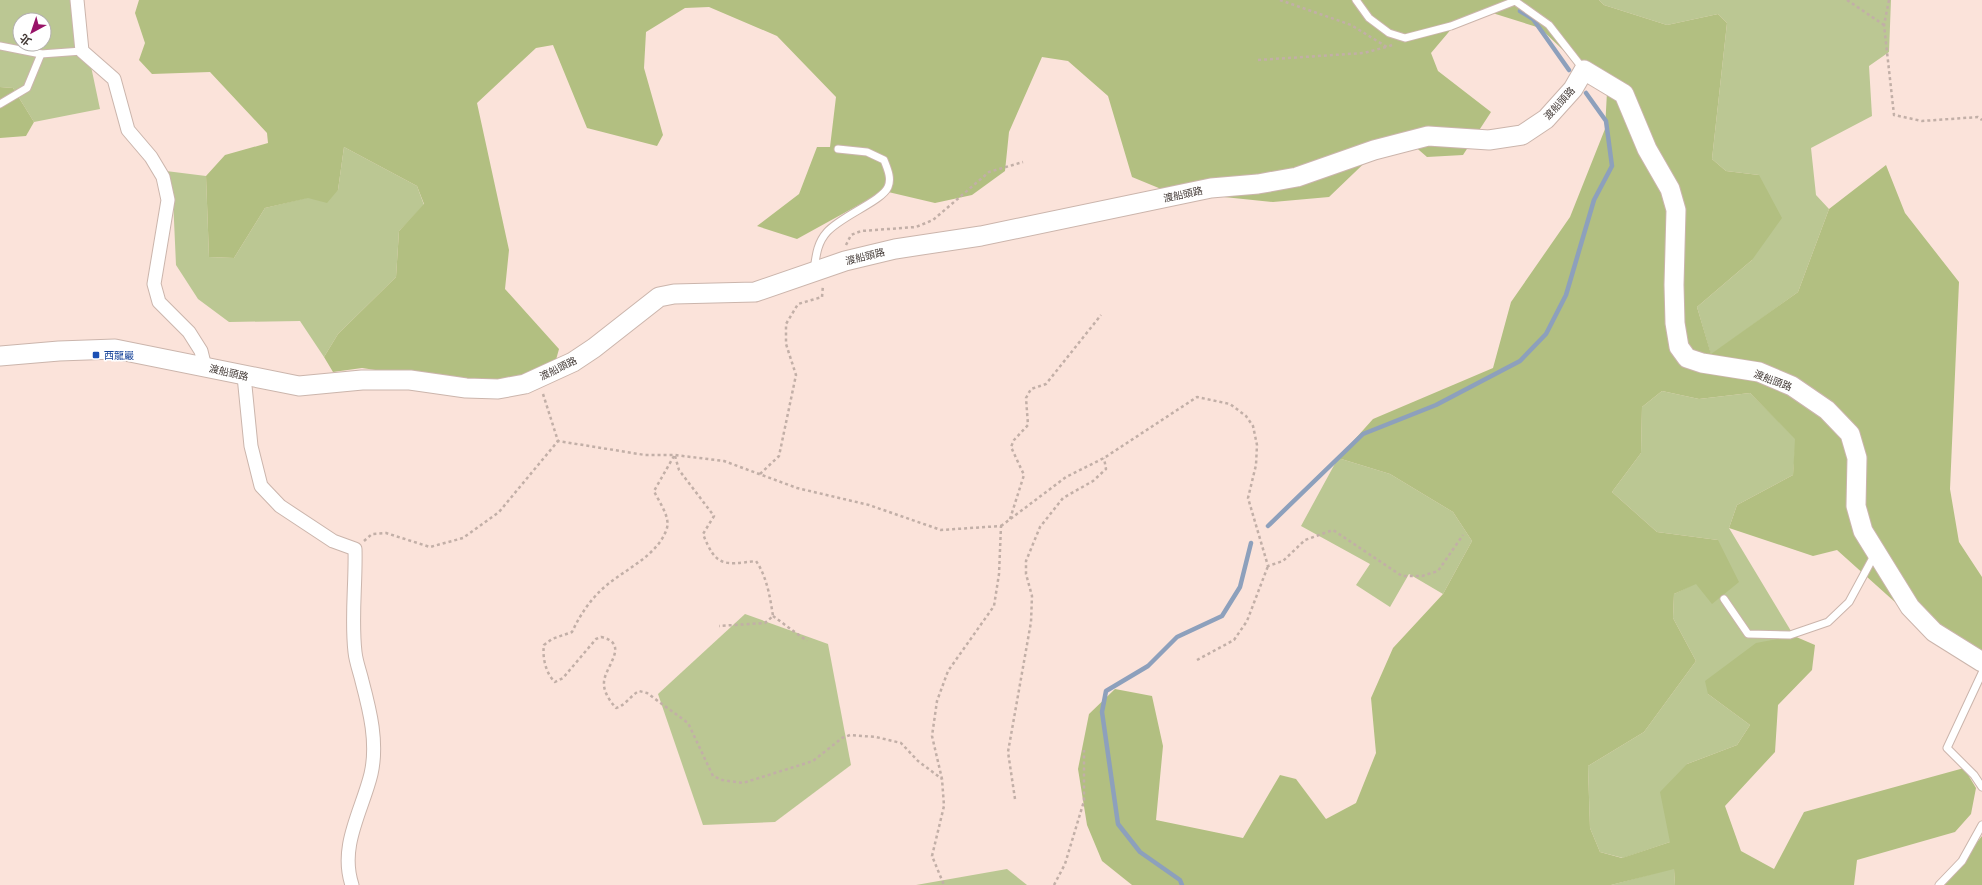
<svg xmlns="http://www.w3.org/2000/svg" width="1982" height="885" font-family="'Public Sans','Noto Sans TC',sans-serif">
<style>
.green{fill:#bbc793;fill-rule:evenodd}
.forest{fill:#b2bf81}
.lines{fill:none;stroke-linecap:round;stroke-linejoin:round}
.stream{stroke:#8da0bc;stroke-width:4.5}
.lane-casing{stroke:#cbb5ac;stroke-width:9}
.street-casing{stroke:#cbb5ac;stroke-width:15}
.secondary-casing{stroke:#cbb5ac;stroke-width:21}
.path{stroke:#c2afa7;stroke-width:2.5;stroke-dasharray:3 3;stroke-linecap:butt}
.lane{stroke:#fff;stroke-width:7}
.street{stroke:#fff;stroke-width:13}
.secondary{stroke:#fff;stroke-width:19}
.transit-dot{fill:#1a4fb4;stroke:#fff;stroke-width:1.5}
.labels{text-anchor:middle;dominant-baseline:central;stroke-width:3;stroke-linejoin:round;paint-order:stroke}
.street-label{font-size:10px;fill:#433a36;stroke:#fff}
.transit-label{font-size:10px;fill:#164399;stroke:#fff;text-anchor:start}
</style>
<rect width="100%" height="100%" fill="#fbe3da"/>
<g class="green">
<path d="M0 0H77L100 109 34 122 13 88 0 87ZM20 20H44V44H20Z"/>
<path d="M1599 0H1891L1889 52 1869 66 1872 116 1811 148 1816 195 1829 209 1798 292 1711 355 1697 307 1752 260 1759 175 1726 171 1712 159 1727 23 1718 14 1667 25 1604 5Z"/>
<path d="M344 147 417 186 424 205 399 231 396 277 338 334 324 357 300 321 229 322 198 299 176 265 173 198 166 171 206 176 209 257 234 258 265 208 338 190Z"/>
<path d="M1662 391 1699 399 1750 393 1796 439 1793 475 1737 505 1729 528 1794 636 1708 694 1750 725 1737 745 1687 764 1670 842 1623 858 1600 852 1590 828 1588 766 1644 732 1696 661 1673 618 1674 594 1696 583 1718 540 1657 532 1612 492 1641 453 1642 407Z"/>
<path d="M1338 458 1390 474 1453 512 1472 541 1443 594 1409 574 1390 607 1356 585 1370 564 1301 526Z"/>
<path d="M745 614 828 644 851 765 775 822 703 825 658 694Z"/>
<path d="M1674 868 1675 885H1611Z"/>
<path d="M1007 869 1027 885H916Z"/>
</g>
<g class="forest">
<path d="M139 0H1599L1604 5 1667 25 1718 14 1727 23 1712 159 1726 171 1759 175 1782 218 1752 260 1697 307 1711 354 1798 292 1829 209 1886 165 1905 213 1959 282 1950 489 1959 542 1982 577V669L1955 656 1837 550 1813 556 1729 528 1737 505 1793 475 1795 439 1750 393 1699 399 1662 391 1642 407 1641 453 1612 492 1657 532 1718 540 1739 582 1712 604 1696 584 1674 594 1673 618 1696 661 1644 732 1588 766 1590 828 1600 852 1622 858 1670 842 1660 792 1687 764 1737 745 1750 725 1708 694 1705 681 1756 643 1794 636 1815 645 1812 670 1778 705 1775 752 1725 806 1741 851 1774 869 1804 812 1964 768 1976 788 1971 814 1955 832 1857 860 1854 885H1675L1674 869 1611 885H1132L1102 861 1087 825 1078 769 1089 714 1115 689 1152 696 1163 746 1156 820 1243 838 1280 775 1296 779 1326 819 1356 803 1376 753 1371 698 1393 648 1443 594 1472 541 1453 512 1390 474 1338 458 1373 419 1493 368 1511 302 1570 217 1605 129 1607 92 1540 28 1486 11 1453 27 1431 53 1438 71 1491 112 1463 155 1427 157 1412 144 1378 150 1329 197 1273 202 1166 191 1132 177 1108 96 1068 61 1042 57 1009 132 1005 171 972 195 935 203 884 191 797 239 757 226 799 194 817 147H830L836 97 777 36 709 7 685 8 646 32 644 68 663 135 657 146 587 128 553 45 536 48 477 103 509 250 505 289 559 349 554 367 483 386 362 368 333 372 324 357 338 334 396 277 399 231 424 204 417 186 344 147 338 190 327 203 308 198 265 208 234 258 209 257 206 176 225 155 268 143 267 133 210 72 152 74 139 60 145 43 135 13Z"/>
<path d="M0 87 13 88 34 122 26 136 0 138Z"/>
<path d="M1982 836V885H1943Z"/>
</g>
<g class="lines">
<g class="stream">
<path d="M1520 11 1533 19 1569 70"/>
<path d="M1268 526 1363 434 1436 405 1520 361 1546 334 1566 295 1594 200 1612 166 1606 121 1586 93"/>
<path d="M1182 885 1180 880 1140 852 1118 824 1102 712 1106 691 1148 666 1177 637 1222 616 1240 587 1251 543"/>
</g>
<defs>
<g id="lane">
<path d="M1356 0 1369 18 1389 33 1405 38 1451 26 1515 1 1549 25 1584 70"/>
<path d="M0 46 41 54 82 51"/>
<path d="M0 104 27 88 41 54"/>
<path d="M814 270C816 256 817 243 827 232 841 216 882 201 888 187 892 178 887 168 884 160L867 152 838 149"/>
<path d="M1724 599 1748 634 1790 635 1828 622 1849 602 1875 554"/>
<path d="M1982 673 1947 748 1974 775 1982 787"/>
<path d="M1939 885 1962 861 1982 825"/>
</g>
<g id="street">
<path d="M77 0 82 51 114 79 128 130 151 157 163 177 168 200 154 284 159 302 189 332 201 351 205 367"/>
<path d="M244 376 251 446 261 486 280 506 333 541 355 549C356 584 351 617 355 652 356 662 360 672 362 681 370 711 378 743 371 774 362 811 339 846 352 885"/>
</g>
<path id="secondary" d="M0 356 59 351 115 349 299 386 362 380H410L466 388 498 389 525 384 573 362 594 348 659 297 674 294 755 292 845 261 895 249 981 236 1211 188 1258 184 1297 177 1374 150 1428 136 1489 140 1522 135 1546 119 1573 89 1584 70 1624 94 1647 149 1670 189 1676 210 1674 285 1675 323 1679 347 1687 358 1702 363 1759 372 1792 386 1827 410 1850 434 1857 458 1856 506 1863 531 1910 607 1934 632 1982 662"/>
</defs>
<use href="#lane" class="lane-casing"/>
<use href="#street" class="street-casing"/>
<use href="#secondary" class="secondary-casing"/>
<g class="path">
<path d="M1280 0 1351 25 1387 47 1392 45"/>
<path d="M1847 0 1884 25"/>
<path d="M1889 0 1884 25 1894 115 1922 121 1978 117 1982 120"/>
<path d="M1258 60 1364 53 1386 47"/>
<path d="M846 245 851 235 861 231 916 227 933 220 989 172 1023 162"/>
<path d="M543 394 558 441 645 455H675L724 461 797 488 869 505 941 530 1001 526 999 574 994 606 948 671 937 701 932 736 942 779 944 806 932 856 944 885"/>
<path d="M674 456 654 491C659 502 670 516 667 528 659 554 628 568 608 584 592 597 581 613 572 632L552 639 544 645C542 657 546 674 555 682L563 678 596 639 601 637C628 643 609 663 605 677 601 689 609 700 616 708 626 705 630 696 639 691L647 693 688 723 713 776 722 780 743 783 813 761 842 738 850 735 876 737 901 743 918 761 942 779"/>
<path d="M675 456 679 470 714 516 703 534C716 567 723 565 756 561 767 577 770 597 773 616L765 623 719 626"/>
<path d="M760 474 779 456 796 375 786 344V324L798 304 822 297 823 285"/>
<path d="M1010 519 1024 475 1011 447 1014 440 1028 425 1026 398 1031 389 1046 384 1101 315"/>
<path d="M1001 526 1066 477 1104 458 1197 397 1230 404 1246 416 1253 426 1257 445 1256 465 1248 498 1268 566 1283 561 1305 540 1333 530 1402 576H1422L1438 571 1463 535"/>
<path d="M364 541 372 534 386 533 430 547 463 538 499 512 558 441"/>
<path d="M773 616 807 641"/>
<path d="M1197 660 1234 640 1247 621 1268 566"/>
<path d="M1015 799 1008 752 1031 622 1032 596 1026 574V561L1040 527 1063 498 1093 481 1106 469 1104 458"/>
<path d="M1054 885 1065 864 1084 801V750"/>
</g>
<use href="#lane" class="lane"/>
<use href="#street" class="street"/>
<use href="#secondary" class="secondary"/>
</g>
<rect class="transit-dot" x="92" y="351" width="8" height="8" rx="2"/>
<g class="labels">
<g class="street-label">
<text transform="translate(1559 103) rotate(-48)">渡船頭路</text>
<text transform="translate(1183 194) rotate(-12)">渡船頭路</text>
<text transform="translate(865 256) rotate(-14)">渡船頭路</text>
<text transform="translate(558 368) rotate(-26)">渡船頭路</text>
<text transform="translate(229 372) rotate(13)">渡船頭路</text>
<text transform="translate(1773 380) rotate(21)">渡船頭路</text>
</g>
<g class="transit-label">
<text x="104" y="355">西龍巖</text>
</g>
</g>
<g transform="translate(32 32) rotate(220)"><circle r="19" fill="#ffffff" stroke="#b4b0af"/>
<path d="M0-3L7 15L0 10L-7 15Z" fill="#981368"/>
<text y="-6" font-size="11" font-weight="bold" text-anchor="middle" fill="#433a36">北</text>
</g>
</svg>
